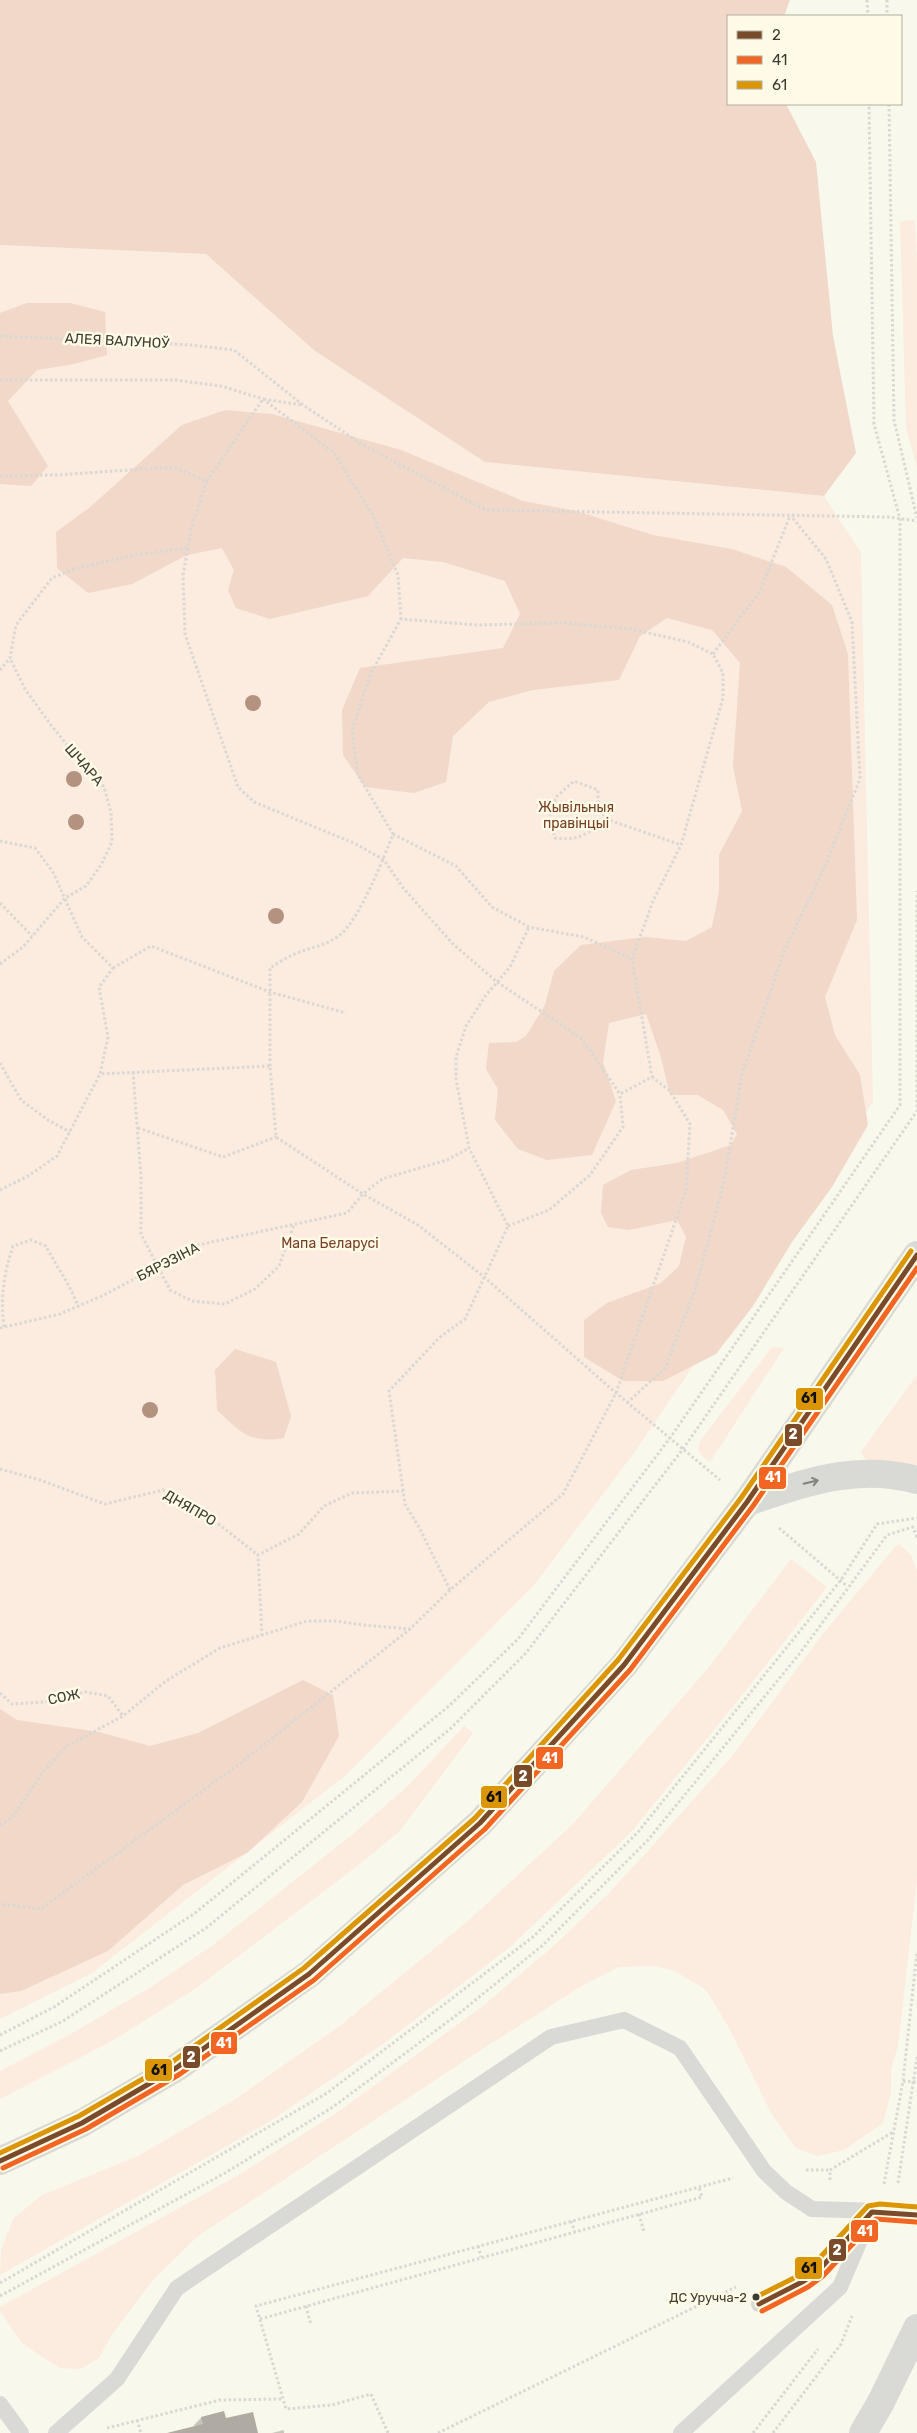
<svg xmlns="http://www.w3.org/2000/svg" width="917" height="2433" font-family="Rubik,sans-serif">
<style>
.green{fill:#fcebdf}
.forest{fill:#f1d8c9}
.shadow{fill:#0003}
.building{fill:#afaba3}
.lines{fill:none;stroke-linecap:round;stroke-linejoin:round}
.path{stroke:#d9d8d4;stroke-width:3;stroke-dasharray:2.5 2.5;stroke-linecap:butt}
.lane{stroke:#d9d9d6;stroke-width:16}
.secondary{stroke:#d9d9d6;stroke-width:28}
.bus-1-casing{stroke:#fffbe7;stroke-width:9}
.bus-2-casing{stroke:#fffbe7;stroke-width:9}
.bus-3-casing{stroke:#fffbe7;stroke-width:9}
.bus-1{stroke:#7a4b2a;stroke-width:5}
.bus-2{stroke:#f26522;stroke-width:5}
.bus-3{stroke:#db9608;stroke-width:5}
.tree{fill:#b39380}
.oneway{stroke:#83827c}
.bus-dot{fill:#3d3b32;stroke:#fffbe7;stroke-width:2}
.labels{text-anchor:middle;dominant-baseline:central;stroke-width:5;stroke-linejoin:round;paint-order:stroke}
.bus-label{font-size:13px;fill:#3d3b32;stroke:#fffbe7;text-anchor:end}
.street-label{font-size:14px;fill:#3d3b32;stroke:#fffbe7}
.park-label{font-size:14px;fill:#794026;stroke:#fffbe7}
.line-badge{stroke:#fffbe7;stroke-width:2}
.badge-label{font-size:14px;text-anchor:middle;font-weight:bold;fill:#fff}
.pale-badge-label{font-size:14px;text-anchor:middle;font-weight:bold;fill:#111}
</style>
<rect width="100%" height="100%" fill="#f9f8ed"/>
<g class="green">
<path d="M915 220 917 263V468L906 427 900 221Z"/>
<path d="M0 245 206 254 315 351 485 462 824 496 861 553 873 1102 634 1453 535 1584 346 1775 92 1973 0 2019Z"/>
<path d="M772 1347 784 1348 710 1462 701 1455 698 1449 700 1441Z"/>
<path d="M917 1375V1466L868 1463 861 1452Z"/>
<path d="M899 1544 911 1555 917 1571V1880L898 2046 891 2069V2092L883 2123 844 2150 817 2156 795 2147 771 2113 728 2026 706 1990 675 1971 654 1966 619 1967 585 1984 490 2044 198 2236 152 2281 111 2336 99 2358 80 2369 60 2368 39 2355 21 2342 0 2311V2307L237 2176 338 2112 483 2006 557 1943 608 1894 647 1852 732 1756 822 1635 895 1547Z"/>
<path d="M791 1559 827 1587 747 1689 633 1830 510 1947 387 2041 269 2122 0 2275 1 2250 13 2219 42 2195 138 2156 234 2100 341 2025 468 1921 572 1825 709 1667Z"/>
<path d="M464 1726 473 1733 400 1831 356 1867 195 1989 112 2041 0 2099V2071L69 2035 151 1987 213 1945 354 1833 408 1786Z"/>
</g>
<g class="forest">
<path d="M0 0H790L784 16H728V104H786L816 162 833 336 856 453 824 496 485 462 315 351 206 254 0 245Z"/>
<path d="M27 303H70L105 312 107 355 74 364 37 370 8 401 48 466 31 486 0 484V313Z"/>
<path d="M225 410 272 414 401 450 523 501 576 511 653 535 732 549 786 567 832 605 848 654 857 920 825 997 835 1035 860 1075 868 1125 832 1187 792 1242 753 1306 716 1354 663 1381H623L584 1357V1320L607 1303 661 1283 679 1266 686 1237 677 1220 629 1230 608 1227 601 1213 603 1185 631 1170 677 1163 731 1145 737 1134 723 1110 698 1095H670L660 1054 646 1014 609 1023 603 1062 616 1101 592 1155 547 1160 518 1149 495 1120 498 1089 486 1069 489 1043 516 1042 526 1036 545 1005 554 971 581 945 645 937 686 941 712 927 719 891V855L742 811 733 766 740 663 712 630 667 618 640 636 619 680 533 690 489 702 453 736 446 782 414 793 365 787 343 755 342 710 360 668 503 648 520 614 505 581 443 562 403 558 368 596 270 619 236 608 228 590 234 570 222 548 187 555 132 584 88 593 57 568 56 532 89 508 182 425Z"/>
<path d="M235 1349 276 1362 291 1416 284 1438C250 1444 240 1432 217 1410L215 1370Z"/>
<path d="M303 1680 333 1695 339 1736 302 1802 247 1853 183 1885 108 1951 21 1991 0 1994V1709L17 1720 99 1732 150 1746 198 1733Z"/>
</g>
<g class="shadow">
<path d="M201 2418 225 2419 256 2433H169L195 2427 194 2425Z"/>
<path d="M284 2430V2433H272Z"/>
</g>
<path class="building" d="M224 2411 226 2418 253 2412 258 2433H167L203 2424 201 2417Z"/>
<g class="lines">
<g class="path">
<path d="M867 0 868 16"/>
<path d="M887 0V16"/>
<path d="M889 104 894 420 917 518"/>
<path d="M0 336 191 345 234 350 303 405 363 445 486 510 888 517 917 521"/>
<path d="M0 380H175L221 386 263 399 334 453 372 513 398 575 401 619"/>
<path d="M0 476 57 475 173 467 207 481 192 526 183 575 185 634 238 787 254 802 356 844 384 860 404 889 453 944 497 982 581 1038 620 1094 652 1077 670 1091 690 1124 686 1191 616 1393 563 1494 450 1590 410 1629 242 1762 41 1909 0 1904"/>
<path d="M207 481 263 399 302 405"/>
<path d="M713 654 760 591 790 516"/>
<path d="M0 670 10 658 16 625 52 578 74 569 135 555 187 548"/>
<path d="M606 819C587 834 580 841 555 838L549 817 556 797 574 781 598 790V805L606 819 681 845"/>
<path d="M393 834 456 866 492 907 529 927 584 937 632 959"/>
<path d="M0 841 35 848 53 872 82 937 113 968 99 987 108 1037 100 1074 270 1066 276 1137 363 1194 418 1225 483 1276 616 1393 720 1480"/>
<path d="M0 903 32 936"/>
<path d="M0 964 23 947 65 898 86 886 101 865 112 842 111 812 104 787 80 761 51 725 25 689 10 658"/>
<path d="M113 968 151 946 270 992 346 1013"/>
<path d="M0 1063 21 1100 48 1120 70 1132"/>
<path d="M270 1066V968C278 963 287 957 297 953 312 947 329 945 342 933 360 917 384 858 393 834L358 775 352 731 371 673 401 619 477 625 564 623 631 629 688 642 713 654 723 673V698L681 845 653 901 632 959 652 1077"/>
<path d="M133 1072 141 1177V1234L170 1290 192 1301 225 1304 255 1289 279 1266 294 1225"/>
<path d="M138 1128 223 1157 276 1137"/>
<path d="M0 1190 28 1176 57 1156 100 1074"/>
<path d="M508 1226 549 1210 590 1175 623 1127 620 1094"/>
<path d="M4 1327C0 1298 4 1273 13 1246L31 1240 46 1246C56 1266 70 1284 78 1306"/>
<path d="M0 1328 60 1314 104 1295 198 1245 347 1213 363 1194 382 1179 447 1160 469 1148"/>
<path d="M627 1403 665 1368 695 1290 724 1182 742 1074 784 952 825 866 860 779 852 622 826 559 791 516"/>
<path d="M0 1469 40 1480 105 1504 163 1490 212 1519 258 1555"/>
<path d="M779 1528 847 1586"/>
<path d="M450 1590 420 1529 405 1504 389 1391 440 1337 465 1319 508 1226 469 1148 456 1079V1057L466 1026 486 995 510 967 529 927"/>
<path d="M262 1636 258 1555 299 1534 324 1506 352 1493 403 1491"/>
<path d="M0 1693 12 1704 44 1702 85 1692 108 1696 123 1716"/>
<path d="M0 1825 12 1818 42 1773 67 1746 123 1716 166 1681 220 1648 307 1621H336L363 1625 410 1629"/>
<path d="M0 2035 54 2007 195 1913 449 1706 518 1639 670 1438 900 1105V519L874 424 869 104"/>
<path d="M0 2051 63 2021 206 1928 450 1729 525 1654 683 1449 917 1111V891"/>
<path d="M903 2081 917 2082"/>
<path d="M806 2170H830"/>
<path d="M830 2180V2170L893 2132"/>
<path d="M898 2183 917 2057"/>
<path d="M884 2184 903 2081 917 1952"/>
<path d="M639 2214 644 2232"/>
<path d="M571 2221 575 2232"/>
<path d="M478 2246 481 2257"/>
<path d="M0 2283 327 2093 533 1937 638 1832 841 1580 877 1524 917 1518"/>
<path d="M0 2296 225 2173 333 2107 462 2011 543 1945 648 1840 800 1653 887 1535 913 1527 917 1538"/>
<path d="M306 2306 311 2325"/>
<path d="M260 2319 702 2197 699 2187"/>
<path d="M137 2420 141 2433"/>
<path d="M107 2428 220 2400 283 2399"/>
<path d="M388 2433 371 2394 332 2405 286 2409 256 2306 733 2178"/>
<path d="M438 2433 736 2287"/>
<path d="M753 2433 818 2349"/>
<path d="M773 2433 841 2344 852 2316"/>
</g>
<g class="lane">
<path d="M759 2304 804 2281 819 2270 864 2221"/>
<path d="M0 2404 21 2433"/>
<path d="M56 2433 117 2379 177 2288 551 2037 624 2020 680 2048 764 2171 786 2192 812 2209 880 2211 917 2215"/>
<path d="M681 2433 840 2287 872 2212"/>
</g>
<g class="secondary">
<path d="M747 1502C805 1483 856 1463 917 1480"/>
<path d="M0 2161 82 2123 176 2068 309 1974 480 1823 624 1665 747 1502 917 1255"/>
<path d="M863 2433 881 2402 917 2328"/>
</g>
<defs>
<g id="bus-1">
<path d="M0 2161 82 2123 176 2068 309 1974 480 1823 624 1665 747 1502 917 1255"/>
<path d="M759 2304 804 2281 819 2270 872 2212 917 2215"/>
</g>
<g id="bus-2">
<path d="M3 2168 86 2129 180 2074 314 1980 485 1829 630 1670 753 1506 917 1268"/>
<path d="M762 2311 808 2287 823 2276 876 2219 916 2222"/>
</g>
<g id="bus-3">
<path d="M0 2153 79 2116 172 2062 304 1968 475 1818 618 1660 741 1498 911 1251"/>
<path d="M756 2297 800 2275 814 2264 868 2206 880 2204 917 2207"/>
</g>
</defs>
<use href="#bus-1" class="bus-1-casing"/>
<use href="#bus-2" class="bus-2-casing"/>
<use href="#bus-3" class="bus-3-casing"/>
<use href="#bus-1" class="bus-1"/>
<use href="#bus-2" class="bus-2"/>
<use href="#bus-3" class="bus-3"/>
</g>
<g class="tree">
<circle cx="253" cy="703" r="8"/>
<circle cx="74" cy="779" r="8"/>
<circle cx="76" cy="822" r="8"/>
<circle cx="276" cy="916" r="8"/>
<circle cx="150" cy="1410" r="8"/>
</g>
<defs><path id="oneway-shaft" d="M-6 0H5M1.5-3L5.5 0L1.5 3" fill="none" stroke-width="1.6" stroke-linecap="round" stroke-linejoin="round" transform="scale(1.25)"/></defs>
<use class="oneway" href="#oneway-shaft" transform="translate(811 1482) rotate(-13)"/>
<circle class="bus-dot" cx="756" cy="2297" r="4.5"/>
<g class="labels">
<g class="bus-label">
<text x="747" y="2297">ДС Уручча-2</text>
</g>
<g class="street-label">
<text transform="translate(117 341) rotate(3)">АЛЕЯ ВАЛУНОЎ</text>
<text transform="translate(84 765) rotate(49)">ШЧАРА</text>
<text transform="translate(168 1262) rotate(-27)">БЯРЭЗІНА</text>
<text transform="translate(190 1508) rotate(30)">ДНЯПРО</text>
<text transform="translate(64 1697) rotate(-12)">СОЖ</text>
</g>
<g class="park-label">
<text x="576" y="807">Жывільныя<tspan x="576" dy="16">правінцыі</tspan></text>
<text x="330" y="1243">Мапа Беларусі</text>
</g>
</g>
<g class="line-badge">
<rect x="795" y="1387" width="29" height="24" rx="5" fill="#db9608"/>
<rect x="784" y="1423" width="19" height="24" rx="5" fill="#7a4b2a"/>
<rect x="758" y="1466" width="29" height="24" rx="5" fill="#f26522"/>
<rect x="535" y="1746" width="29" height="24" rx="5" fill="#f26522"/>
<rect x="513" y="1764" width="20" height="24" rx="5" fill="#7a4b2a"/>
<rect x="480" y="1785" width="28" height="24" rx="5" fill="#db9608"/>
<rect x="210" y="2031" width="28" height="24" rx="5" fill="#f26522"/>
<rect x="182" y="2045" width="19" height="24" rx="5" fill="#7a4b2a"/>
<rect x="144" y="2058" width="29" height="24" rx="5" fill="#db9608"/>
<rect x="850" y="2219" width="29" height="24" rx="5" fill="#f26522"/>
<rect x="828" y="2238" width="19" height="24" rx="5" fill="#7a4b2a"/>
<rect x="794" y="2256" width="29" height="24" rx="5" fill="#db9608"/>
</g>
<g class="badge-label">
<text x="793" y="1439">2</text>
<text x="773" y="1482">41</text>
<text x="550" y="1763">41</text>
<text x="523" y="1781">2</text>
<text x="224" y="2048">41</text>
<text x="191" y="2062">2</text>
<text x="865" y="2236">41</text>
<text x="837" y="2255">2</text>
</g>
<g class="pale-badge-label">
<text x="809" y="1403">61</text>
<text x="494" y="1802">61</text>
<text x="159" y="2075">61</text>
<text x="809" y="2273">61</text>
</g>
<rect x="727" y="15" width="175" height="90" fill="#fffbe7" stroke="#b1ae9f"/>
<rect x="737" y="31" width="25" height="8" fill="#7a4b2a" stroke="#b1ae9f"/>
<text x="772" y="40" font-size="15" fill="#3d3b32">2</text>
<rect x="737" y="56" width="25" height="8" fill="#f26522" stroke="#b1ae9f"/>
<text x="772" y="65" font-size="15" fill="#3d3b32">41</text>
<rect x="737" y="81" width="25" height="8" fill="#db9608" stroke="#b1ae9f"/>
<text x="772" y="90" font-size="15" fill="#3d3b32">61</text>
</svg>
